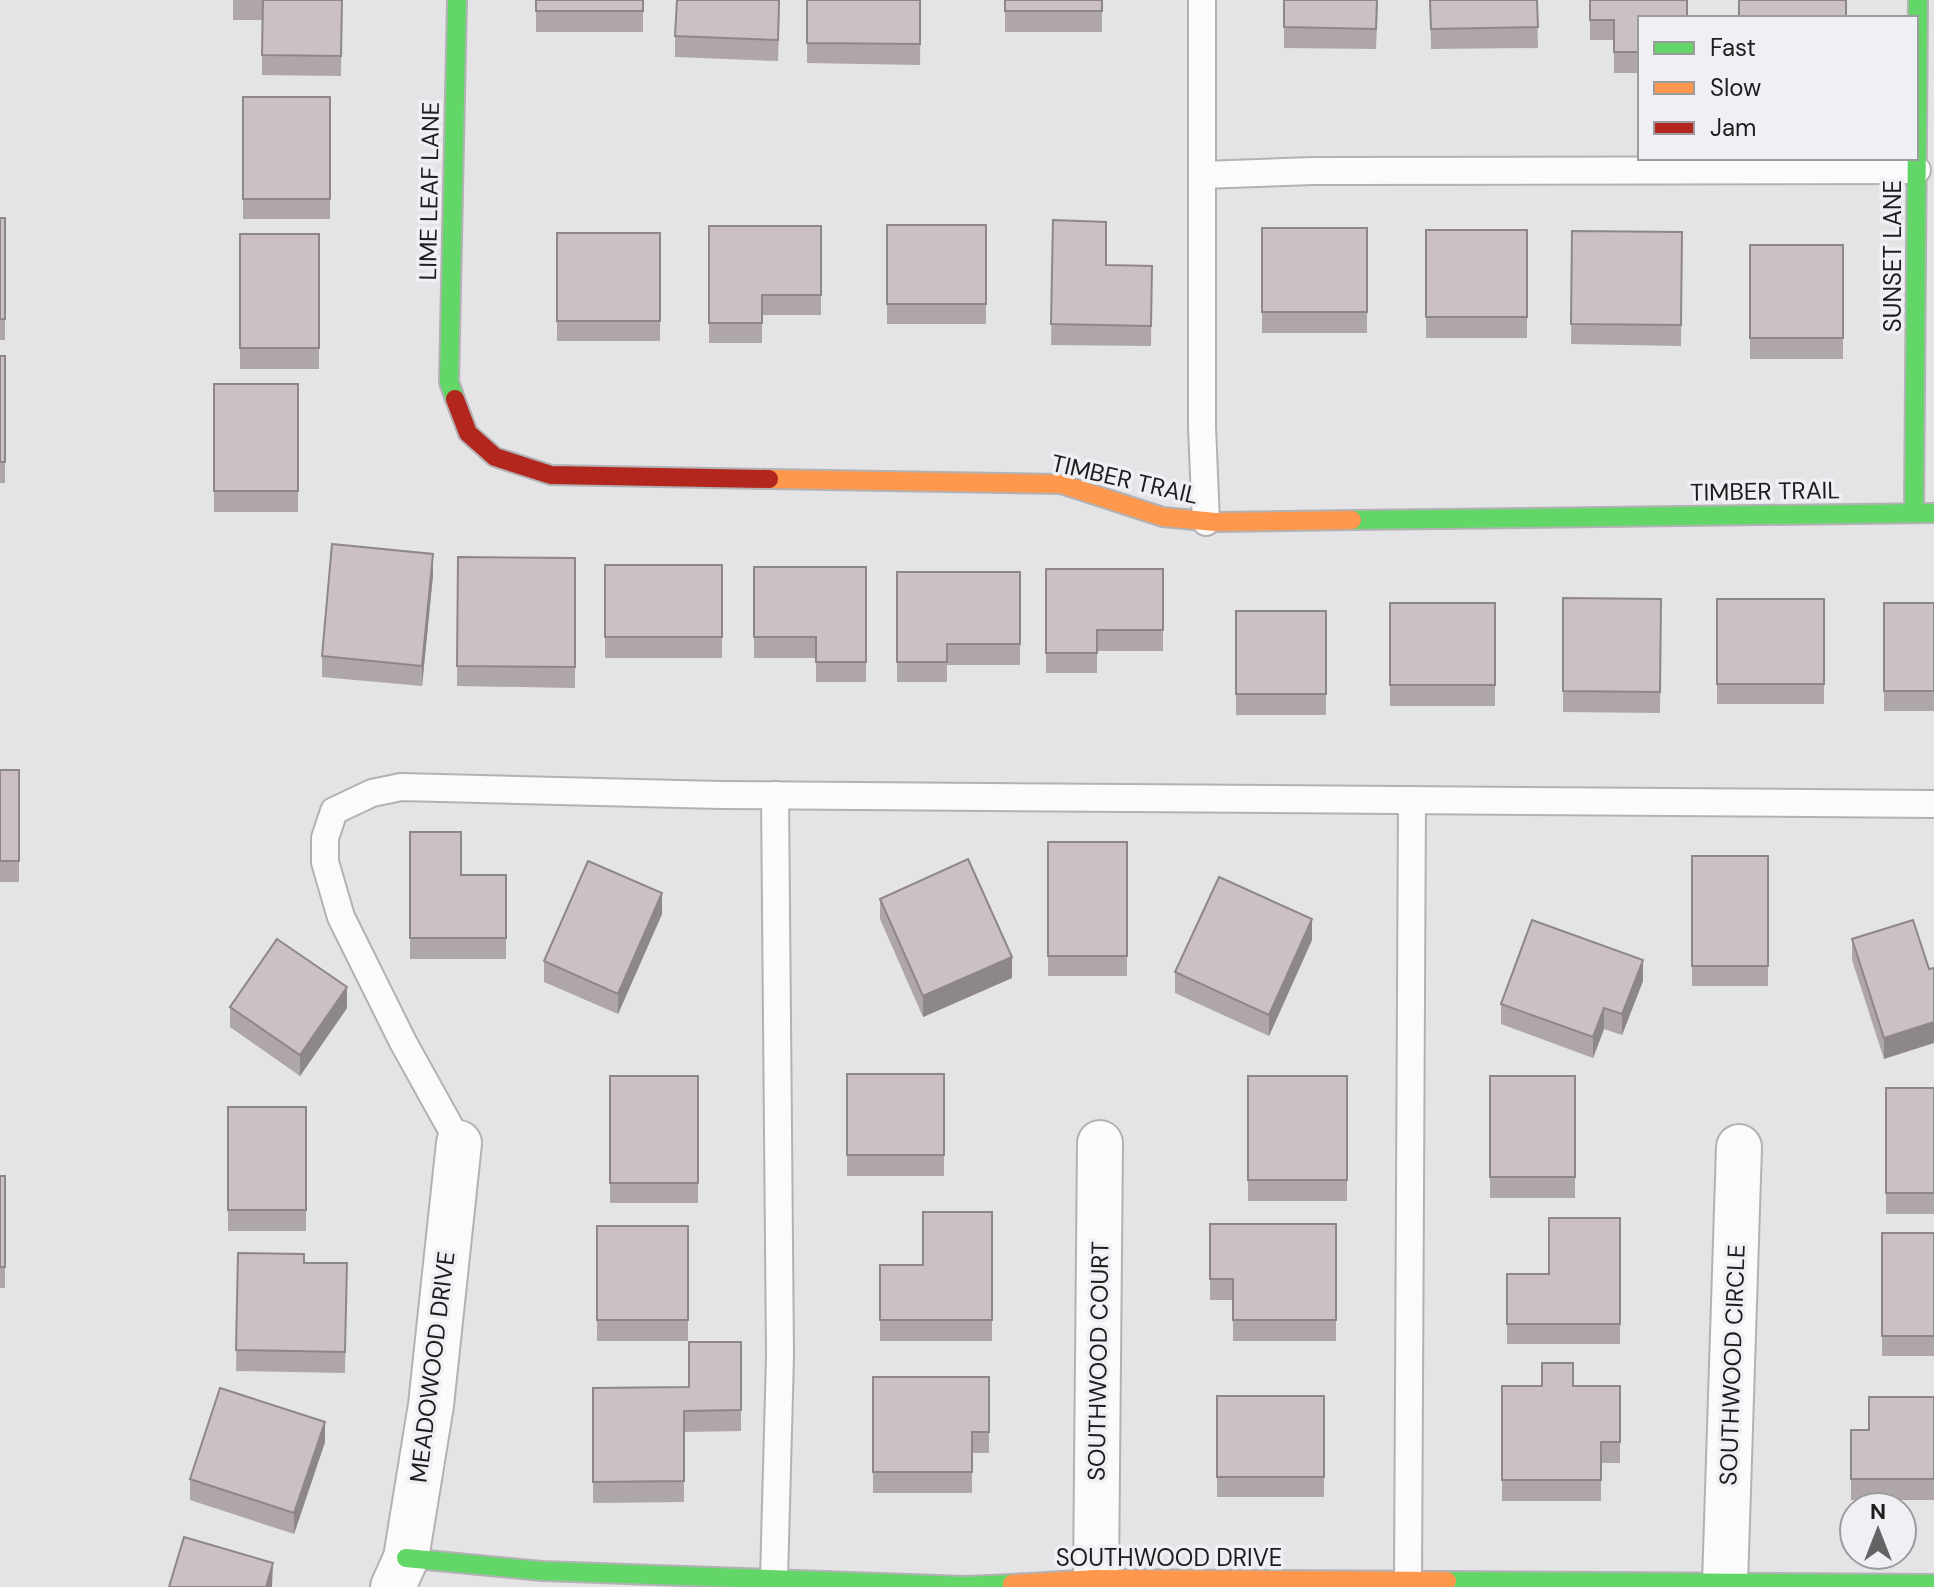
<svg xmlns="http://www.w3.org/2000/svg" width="1934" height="1587" font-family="'DM Sans',sans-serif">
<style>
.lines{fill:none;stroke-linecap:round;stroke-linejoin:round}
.lane-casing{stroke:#b2b2b4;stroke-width:30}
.street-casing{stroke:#b2b2b4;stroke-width:48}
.fast-casing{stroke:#b2b2b4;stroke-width:22}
.slow-casing{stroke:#b2b2b4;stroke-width:22}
.jam-casing{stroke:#b2b2b4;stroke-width:22}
.lane{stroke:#fbfbfb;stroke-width:26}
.street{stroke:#fbfbfb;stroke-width:44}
.fast{stroke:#63d668;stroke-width:18}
.slow{stroke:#ff974d;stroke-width:18}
.jam{stroke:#b3261e;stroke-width:18}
.wall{fill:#afa6a9}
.shaded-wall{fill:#8e878a}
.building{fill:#cbc1c5;stroke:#8e878a;stroke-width:2}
.labels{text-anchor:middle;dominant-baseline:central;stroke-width:7;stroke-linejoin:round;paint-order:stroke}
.street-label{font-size:24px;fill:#1d1d1e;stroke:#f0eff4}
</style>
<rect width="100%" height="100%" fill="#e4e3e5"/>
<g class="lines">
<defs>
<g id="lane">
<path d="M1202 0V427L1206 522"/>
<path d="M1202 175 1313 171 1917 170"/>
<path d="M459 1143 403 1042 341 917 325 862V838L334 811 372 793 401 787 720 795 1934 804"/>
<path d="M774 1579 780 1356 775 795"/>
<path d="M1408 1582 1412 800"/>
</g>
<g id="street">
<path d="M1096 1579 1100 1143"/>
<path d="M1725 1584 1739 1147"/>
<path d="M393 1587 406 1558 431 1405 459 1143"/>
</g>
<g id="fast">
<path d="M455 399 449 382 457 0"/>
<path d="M1914 512 1918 0"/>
<path d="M1352 520 1934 513"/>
<path d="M406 1558 542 1571 965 1586 1012 1584"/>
<path d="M1447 1581 1934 1584"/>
</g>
<g id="slow">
<path d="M769 479 1061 484 1163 517 1215 522 1352 520"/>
<path d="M1012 1584 1096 1579 1447 1581"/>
</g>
<path id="jam" d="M455 399 468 433 495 457 551 475 769 479"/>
</defs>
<use href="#lane" class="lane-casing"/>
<use href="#street" class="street-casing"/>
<use href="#fast" class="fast-casing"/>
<use href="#slow" class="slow-casing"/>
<use href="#jam" class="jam-casing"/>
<use href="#lane" class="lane"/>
<use href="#street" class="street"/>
<use href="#fast" class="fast"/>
<use href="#slow" class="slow"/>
<use href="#jam" class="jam"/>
</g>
<g class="wall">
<path d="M233 0H342L341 76 262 75V20H233Z"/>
<rect x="536" y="0" width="107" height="32"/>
<path d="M780 0 778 61 675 57V36Z"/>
<path d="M807 0H921L920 65 807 63Z"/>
<rect x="1005" y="0" width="97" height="32"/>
<path d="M1284 0H1378L1376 49 1284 48Z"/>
<path d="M1430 0H1537L1538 48 1431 49Z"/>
<path d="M1590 0 1640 18V73H1614V40H1590Z"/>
<rect x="243" y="97" width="87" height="122"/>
<rect x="0" y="218" width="5" height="122"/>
<path d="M1053 220 1106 265 1152 266 1151 346 1051 345Z"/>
<rect x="887" y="225" width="99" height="99"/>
<path d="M709 226H821V315H762V343H709Z"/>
<rect x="1262" y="228" width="105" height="105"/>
<rect x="1426" y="230" width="101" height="108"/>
<path d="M1572 231 1682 232 1681 346 1571 344Z"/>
<rect x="557" y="233" width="103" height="108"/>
<rect x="240" y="234" width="79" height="135"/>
<rect x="1750" y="245" width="93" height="114"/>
<rect x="0" y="356" width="5" height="127"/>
<rect x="214" y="384" width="84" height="128"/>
<path d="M458 557 575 558V688L457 686Z"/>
<rect x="605" y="565" width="117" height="93"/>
<path d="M754 567H866V682H816V658H754Z"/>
<path d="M1046 569H1163V651H1097V673H1046Z"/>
<path d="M897 572H1020V665H947V682H897Z"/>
<path d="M433 575 422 686 322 677V656Z"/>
<path d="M1563 598 1661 599 1660 713 1563 712Z"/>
<rect x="1717" y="599" width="107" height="105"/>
<rect x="1390" y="603" width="105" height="103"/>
<rect x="1884" y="603" width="50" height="108"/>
<rect x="1236" y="611" width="90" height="104"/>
<rect x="0" y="770" width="19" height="112"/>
<path d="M410 832 461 875H506V959H410Z"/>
<rect x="1048" y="842" width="79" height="134"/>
<rect x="1692" y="856" width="76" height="130"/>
<path d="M880 899 1012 978 923 1017 880 919Z"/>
<path d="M662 914 618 1014 544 982V961Z"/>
<path d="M1852 939 1929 969 1884 1059 1852 960Z"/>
<path d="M1312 940 1269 1036 1175 993V972Z"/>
<path d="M1643 981 1622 1035 1604 1029 1593 1058 1501 1024V1004Z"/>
<path d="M230 1007 347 1008 300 1076 230 1027Z"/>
<rect x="847" y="1074" width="97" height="102"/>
<rect x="610" y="1076" width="88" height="127"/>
<rect x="1248" y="1076" width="99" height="125"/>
<rect x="1490" y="1076" width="85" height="122"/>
<rect x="1886" y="1088" width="48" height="126"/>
<rect x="228" y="1107" width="78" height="124"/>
<rect x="0" y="1176" width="5" height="112"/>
<path d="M992 1212V1341H880V1265H923Z"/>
<path d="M1620 1218V1344H1507V1274H1549Z"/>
<path d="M1210 1224H1336V1341H1233V1300H1210Z"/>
<rect x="597" y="1226" width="91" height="115"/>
<rect x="1882" y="1233" width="52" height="123"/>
<path d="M238 1253 304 1263H347L345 1373 236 1371Z"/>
<path d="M741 1342V1431L684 1432V1502L593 1503V1388L689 1387Z"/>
<path d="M873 1377H989V1453H972V1493H873Z"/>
<path d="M1502 1386H1620V1463H1601V1501H1502Z"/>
<rect x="1217" y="1396" width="107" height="101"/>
<path d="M1934 1397V1500H1851V1430H1869Z"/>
<path d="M325 1442 294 1534 190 1500V1479Z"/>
</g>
<g class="shaded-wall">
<path d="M433 554V575L422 686V666Z"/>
<path d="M662 893V914L618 1014V994Z"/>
<path d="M1312 919V940L1269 1036V1015Z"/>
<path d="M1012 957V978L923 1017V996Z"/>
<path d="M1643 960V981L1622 1035V1014Z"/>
<path d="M347 987V1008L300 1076V1055Z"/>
<path d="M1604 1008V1029L1593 1058V1037Z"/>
<path d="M1934 1022V1043L1884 1059V1038Z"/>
<path d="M325 1422V1442L294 1534V1513Z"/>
<path d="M273 1563 272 1587H266Z"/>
</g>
<g class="building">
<path d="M263 0H342L341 56 262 55Z"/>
<rect x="536" y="0" width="107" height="11"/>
<path d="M677 0H779L778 40 675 36Z"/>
<path d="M807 0H920V44L807 43Z"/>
<rect x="1005" y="0" width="97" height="11"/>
<path d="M1284 0H1377L1376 29 1284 27Z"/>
<path d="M1430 0H1537L1538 27 1431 29Z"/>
<path d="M1590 0H1687V18H1640V52H1614V20H1590Z"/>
<rect x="1739" y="0" width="107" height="18"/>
<rect x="243" y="97" width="87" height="102"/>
<rect x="0" y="218" width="5" height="101"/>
<path d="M1053 220 1106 222V265L1152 266 1151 326 1051 324Z"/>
<rect x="887" y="225" width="99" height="79"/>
<path d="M709 226H821V295H762V323H709Z"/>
<rect x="1262" y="228" width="105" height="84"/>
<rect x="1426" y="230" width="101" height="87"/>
<path d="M1572 231 1682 232 1681 325 1571 324Z"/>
<rect x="557" y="233" width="103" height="88"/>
<rect x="240" y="234" width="79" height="114"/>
<rect x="1750" y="245" width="93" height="93"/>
<rect x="0" y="356" width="5" height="106"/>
<rect x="214" y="384" width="84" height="107"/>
<path d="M332 544 433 554 422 666 322 656Z"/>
<path d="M458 557 575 558V667L457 666Z"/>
<rect x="605" y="565" width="117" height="72"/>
<path d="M754 567H866V662H816V637H754Z"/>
<path d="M1046 569H1163V630H1097V653H1046Z"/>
<path d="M897 572H1020V644H947V662H897Z"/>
<path d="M1563 598 1661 599 1660 692 1563 691Z"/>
<rect x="1717" y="599" width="107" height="85"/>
<rect x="1390" y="603" width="105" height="82"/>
<rect x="1884" y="603" width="50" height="88"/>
<rect x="1236" y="611" width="90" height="83"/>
<rect x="0" y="770" width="19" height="91"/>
<path d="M410 832H461V875H506V938H410Z"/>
<rect x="1048" y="842" width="79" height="114"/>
<rect x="1692" y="856" width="76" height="110"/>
<path d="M968 859 1012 957 923 996 880 899Z"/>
<path d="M588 861 662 893 618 994 544 961Z"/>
<path d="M1219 877 1312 919 1269 1015 1175 972Z"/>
<path d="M1532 920 1643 960 1622 1014 1604 1008 1593 1037 1501 1004Z"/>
<path d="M1913 920 1929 969 1934 968V1022L1884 1038 1852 939Z"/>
<path d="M277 939 347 987 300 1055 230 1007Z"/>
<rect x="847" y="1074" width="97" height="81"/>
<rect x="610" y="1076" width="88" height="107"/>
<rect x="1248" y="1076" width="99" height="104"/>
<rect x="1490" y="1076" width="85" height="101"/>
<rect x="1886" y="1088" width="48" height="105"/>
<rect x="228" y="1107" width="78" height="103"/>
<rect x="0" y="1176" width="5" height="91"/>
<path d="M923 1212H992V1320H880V1265H923Z"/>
<path d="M1549 1218H1620V1324H1507V1274H1549Z"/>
<path d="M1210 1224H1336V1320H1233V1279H1210Z"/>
<rect x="597" y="1226" width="91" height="94"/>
<rect x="1882" y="1233" width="52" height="103"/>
<path d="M238 1253 304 1254V1263H347L345 1352 236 1350Z"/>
<path d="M689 1342H741V1410L684 1411V1481L593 1482V1388L689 1387Z"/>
<path d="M1542 1363H1573V1386H1620V1442H1601V1480H1502V1386H1542Z"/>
<path d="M873 1377H989V1432H972V1472H873Z"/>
<path d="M220 1388 325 1422 294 1513 190 1479Z"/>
<rect x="1217" y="1396" width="107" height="81"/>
<path d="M1869 1397H1934V1479H1851V1430H1869Z"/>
<path d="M184 1537 273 1563 266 1587H169Z"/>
</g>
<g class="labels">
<g class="street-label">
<text transform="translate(429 191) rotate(-89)">LIME LEAF LANE</text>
<text transform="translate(1892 256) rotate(-90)">SUNSET LANE</text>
<text transform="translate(1125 479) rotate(13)">TIMBER TRAIL</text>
<text transform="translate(1765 491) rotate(-1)">TIMBER TRAIL</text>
<text transform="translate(1098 1361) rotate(-89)">SOUTHWOOD COURT</text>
<text transform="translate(1732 1365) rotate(-88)">SOUTHWOOD CIRCLE</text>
<text transform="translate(432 1367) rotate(-83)">MEADOWOOD DRIVE</text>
<text x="1169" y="1557">SOUTHWOOD DRIVE</text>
</g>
</g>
<rect x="1638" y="16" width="280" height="144" fill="#f0eff4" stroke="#9c9b9e" stroke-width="2"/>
<rect x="1654" y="42" width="40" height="12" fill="#63d668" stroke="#9c9b9e" stroke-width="2"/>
<text x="1710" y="56" font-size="24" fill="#1d1d1e">Fast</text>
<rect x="1654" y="82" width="40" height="12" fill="#ff974d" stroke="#9c9b9e" stroke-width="2"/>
<text x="1710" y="96" font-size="24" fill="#1d1d1e">Slow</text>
<rect x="1654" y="122" width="40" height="12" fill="#b3261e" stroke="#9c9b9e" stroke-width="2"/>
<text x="1710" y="136" font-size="24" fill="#1d1d1e">Jam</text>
<g transform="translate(1878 1531)"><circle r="38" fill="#f0eff4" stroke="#9c9b9e" stroke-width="2"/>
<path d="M0-6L14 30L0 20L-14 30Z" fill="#636264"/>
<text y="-12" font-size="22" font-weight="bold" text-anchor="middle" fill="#1d1d1e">N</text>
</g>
</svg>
